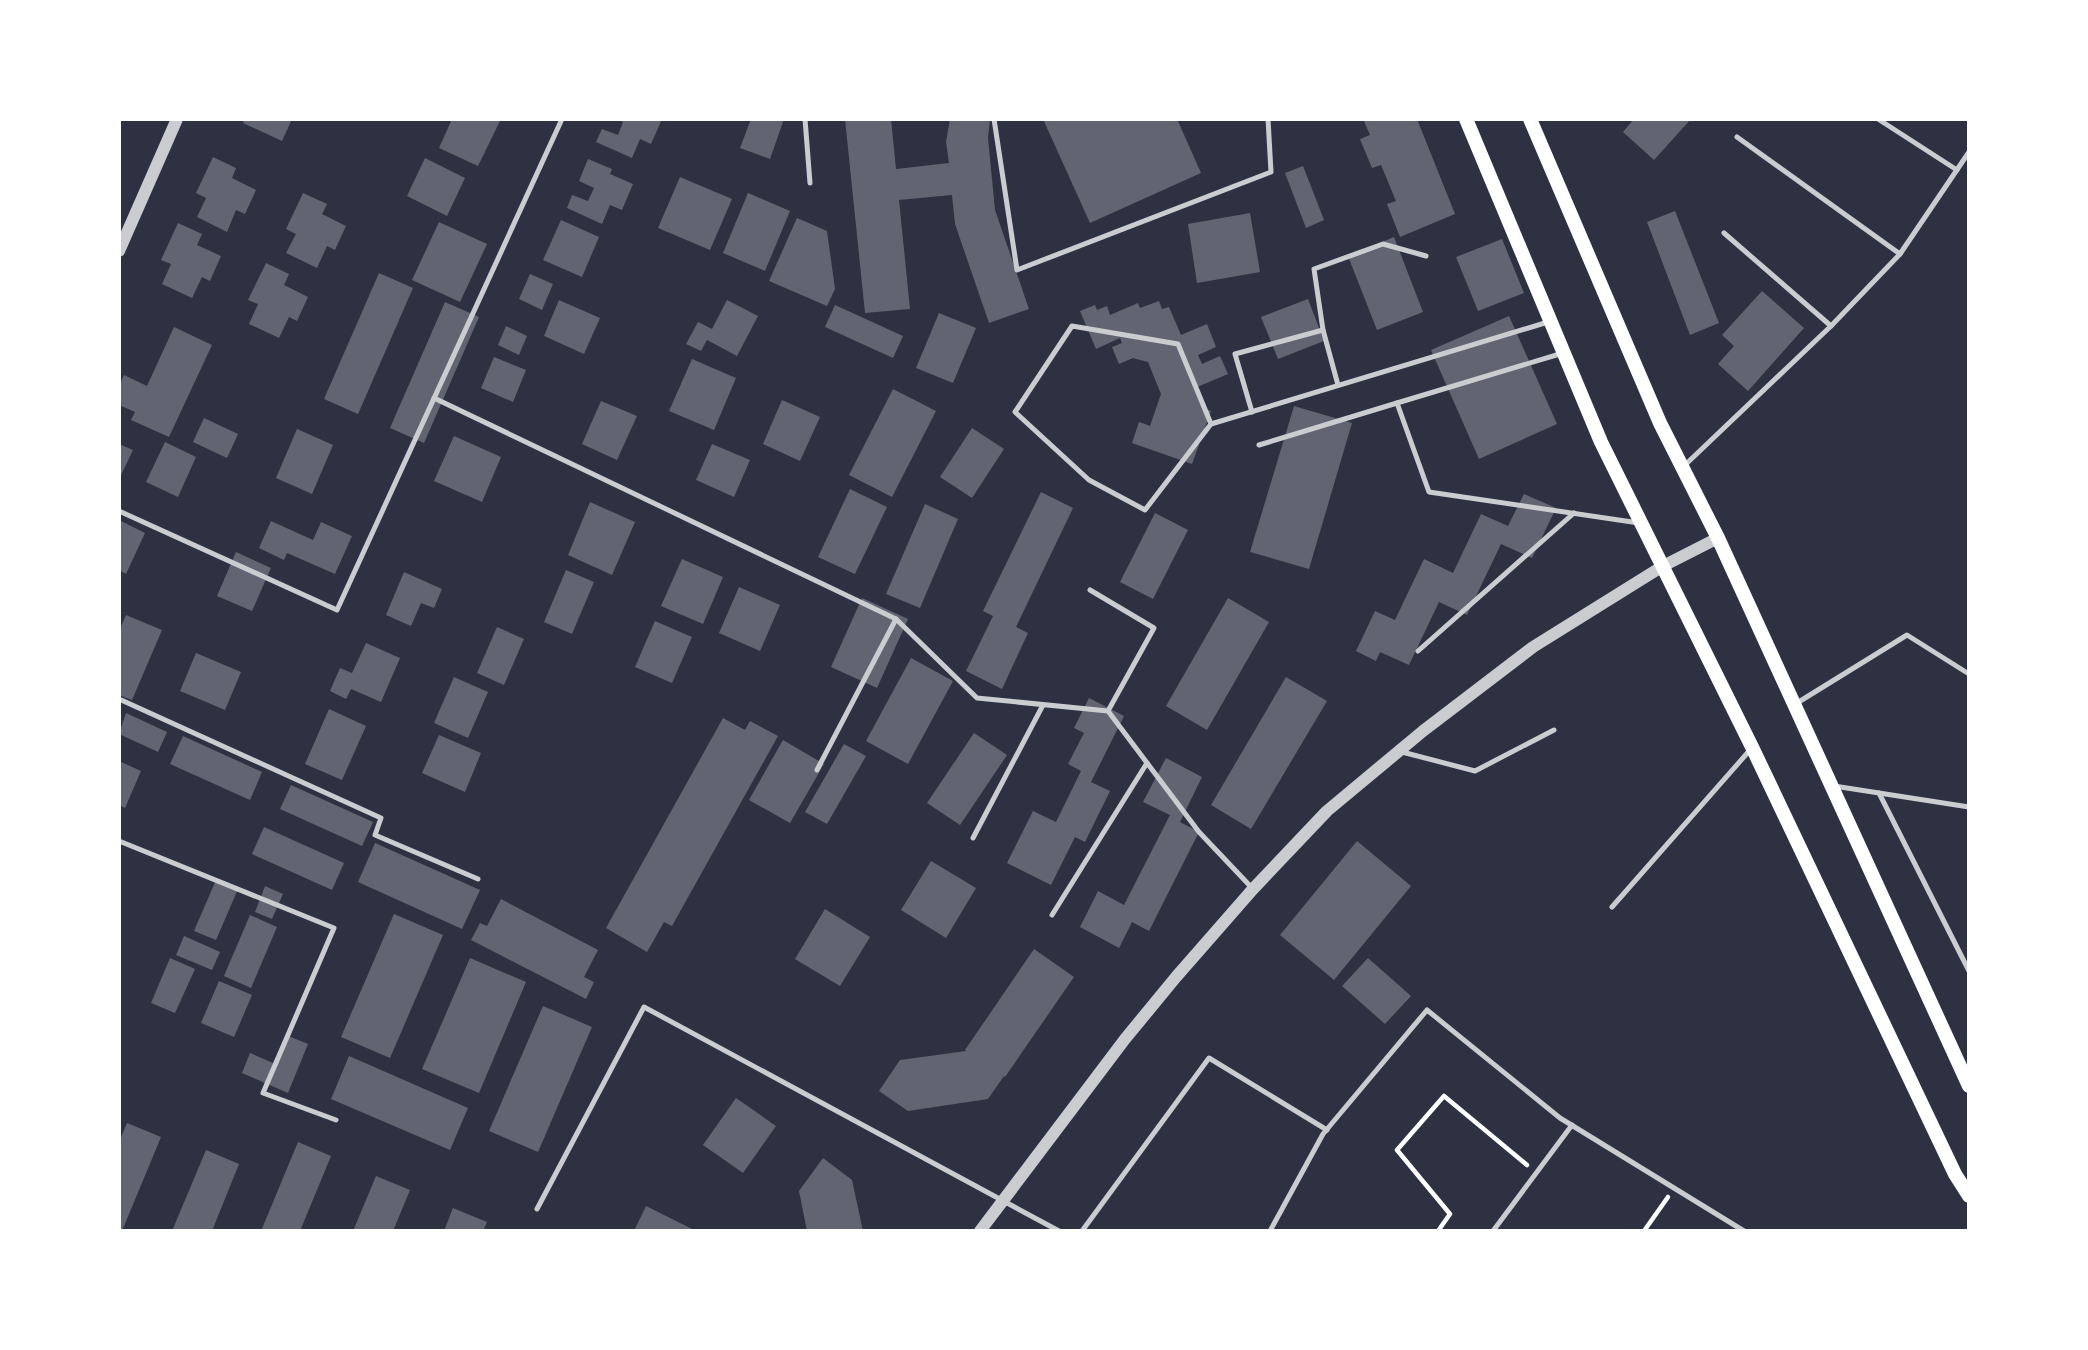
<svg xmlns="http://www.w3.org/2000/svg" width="2088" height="1350" font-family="'Asap Condensed',sans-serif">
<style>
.building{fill:#626471}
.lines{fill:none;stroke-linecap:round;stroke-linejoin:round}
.path{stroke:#fff;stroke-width:4.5}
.service{stroke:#caccd0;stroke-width:5}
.tertiary{stroke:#caccd0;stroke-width:12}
.secondary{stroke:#fff;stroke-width:14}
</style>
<rect width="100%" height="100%" fill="#2d3142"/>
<g class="building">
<path d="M245 119H292L282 141 243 123Z"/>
<path d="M452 119H495L500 121 478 166 439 148Z"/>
<path d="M617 119H662L651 144 640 139 632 158 596 142 602 129 618 135 623 122Z"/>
<path d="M751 119H784L770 159 740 148Z"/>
<path d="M845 119H891L896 169 949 163 946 142 950 119H990L988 138 995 210 1029 309 989 323 955 224 952 195 899 200 910 309 865 313Z"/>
<path d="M1043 119H1177L1201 173 1090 223Z"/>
<path d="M1363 119H1417L1455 214 1400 237 1387 204 1396 201 1381 165 1372 168 1360 139 1370 135Z"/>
<path d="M1634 119H1691L1654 160 1623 132Z"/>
<path d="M213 157 236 168 232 178 256 190 245 214 236 210 227 232 197 217 206 198 196 193Z"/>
<path d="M425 158 465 178 447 216 407 196Z"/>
<path d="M588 159 612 169 610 174 633 184 622 210 610 205 602 224 567 208 572 195 588 201 594 188 579 181Z"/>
<path d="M1303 166 1324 220 1306 228 1285 173Z"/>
<path d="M680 177 732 199 710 250 658 228Z"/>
<path d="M303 193 327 204 322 214 346 226 335 250 327 246 317 268 286 253 296 234 286 229Z"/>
<path d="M748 193 790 211 765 271 723 253Z"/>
<path d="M1675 211 1719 323 1690 335 1647 222Z"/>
<path d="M1250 213 1260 272 1197 283 1188 224Z"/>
<path d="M797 218 827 231 835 289 827 306 769 281Z"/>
<path d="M561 220 599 237 582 277 543 260Z"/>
<path d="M439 222 487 244 460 302 412 280Z"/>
<path d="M178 223 202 234 197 245 221 256 210 281 202 277 192 298 162 284 171 264 161 260Z"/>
<path d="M1394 237 1423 312 1377 330 1348 256Z"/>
<path d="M1502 239 1524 293 1478 311 1456 257Z"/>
<path d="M266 263 289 274 284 285 308 297 297 321 289 317 279 338 249 324 258 304 248 300Z"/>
<path d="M379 273 413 288 358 414 324 399Z"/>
<path d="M530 274 553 284 542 310 519 299Z"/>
<path d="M1762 291 1804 328 1748 391 1718 364 1734 346 1722 335Z"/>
<path d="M1308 299 1324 341 1278 359 1261 317Z"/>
<path d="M559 300 600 318 584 354 544 336Z"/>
<path d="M727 300 758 316 737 356 707 340 701 351 686 344 698 322 712 329Z"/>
<path d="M1159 301 1162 309 1169 307 1181 335 1207 324 1216 347 1198 355 1202 364 1220 356 1228 374 1195 388 1200 402 1206 404 1204 408 1211 411 1192 464 1132 443 1139 422 1150 426 1161 394 1148 362 1133 358 1119 364 1112 347 1122 343 1120 338 1096 349 1080 311 1095 305 1097 310 1107 306 1110 315 1138 303 1140 308Z"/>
<path d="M445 302 479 317 424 443 390 428Z"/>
<path d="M835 305 903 336 893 358 825 327Z"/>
<path d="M939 313 976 328 953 383 916 368Z"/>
<path d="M1509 316 1557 424 1479 459 1431 350Z"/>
<path d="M506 326 527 336 519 355 498 345Z"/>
<path d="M174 327 212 345 169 437 131 420 135 412 119 405V386L124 375 147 386Z"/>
<path d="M494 357 526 370 513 402 481 388Z"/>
<path d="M692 359 736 378 714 430 669 411Z"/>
<path d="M893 389 936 411 892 497 849 475Z"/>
<path d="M782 400 820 417 800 461 763 444Z"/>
<path d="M601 401 637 416 617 460 582 444Z"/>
<path d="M1294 406 1352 423 1309 569 1250 552Z"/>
<path d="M204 418 238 434 227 458 193 442Z"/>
<path d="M972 428 1004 449 972 498 940 477Z"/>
<path d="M297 429 333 445 312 494 276 478Z"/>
<path d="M454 436 501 457 482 502 434 481Z"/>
<path d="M165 442 196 457 178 497 146 482Z"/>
<path d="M119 444 133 450 121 475 119 474Z"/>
<path d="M712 444 750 460 734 497 696 480Z"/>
<path d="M850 489 887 507 855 574 818 557Z"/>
<path d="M1041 492 1073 508 1016 627 1028 633 1002 689 966 671 993 616 983 611Z"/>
<path d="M1524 494 1556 508 1532 558 1501 544 1467 615 1439 602 1409 665 1380 652 1376 661 1356 651 1375 611 1395 620 1424 559 1453 573 1481 514 1508 526Z"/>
<path d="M590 502 635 522 612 575 568 555Z"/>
<path d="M925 504 958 519 920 608 886 594Z"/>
<path d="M1155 513 1188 530 1153 599 1120 582Z"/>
<path d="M119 520 145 533 126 574 119 570Z"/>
<path d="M271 521 313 540 321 522 352 536 335 574 287 553 284 560 259 548Z"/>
<path d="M236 552 271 568 252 611 217 596Z"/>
<path d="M682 559 723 577 703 624 661 606Z"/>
<path d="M566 570 594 582 572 634 544 622Z"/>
<path d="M404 572 442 589 434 608 421 603 411 626 386 615Z"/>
<path d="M739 587 780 605 760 651 719 633Z"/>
<path d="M862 598 908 619 877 688 831 667Z"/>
<path d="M1228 598 1269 622 1207 730 1166 706Z"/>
<path d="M126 615 162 630 132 700 119 695V631Z"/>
<path d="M655 621 692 637 672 683 635 667Z"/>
<path d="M497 627 524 639 504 685 477 673Z"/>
<path d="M366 643 400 658 381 702 351 689 346 699 330 691 340 668 352 673Z"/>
<path d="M196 653 241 672 225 710 180 691Z"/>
<path d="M911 658 953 681 908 764 866 741Z"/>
<path d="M454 677 488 692 468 738 434 723Z"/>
<path d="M1286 677 1327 701 1251 829 1211 805Z"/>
<path d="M1089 698 1124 716 1091 782 1110 791 1085 842 1075 837 1051 885 1007 863 1033 811 1056 822 1081 771 1068 764 1084 733 1074 728Z"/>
<path d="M329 709 366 726 342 780 305 764Z"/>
<path d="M126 713 167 732 158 752 119 734Z"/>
<path d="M723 718 745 730 750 721 778 736 672 926 664 922 647 952 606 928Z"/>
<path d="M974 733 1007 755 960 825 927 803Z"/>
<path d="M439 735 481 753 465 792 422 773Z"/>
<path d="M183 736 262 772 250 800 170 764Z"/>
<path d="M783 740 824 764 790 823 749 800Z"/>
<path d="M844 744 866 756 827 824 805 812Z"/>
<path d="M1166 758 1202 777 1180 822 1199 832 1149 931 1132 922 1119 948 1080 927 1098 891 1124 905 1170 815 1143 802Z"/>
<path d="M119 761 141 771 125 808 119 805Z"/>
<path d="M291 785 373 822 362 846 280 809Z"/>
<path d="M264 827 344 863 332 890 252 854Z"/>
<path d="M1357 841 1411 886 1334 980 1280 935Z"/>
<path d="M375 843 480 890 462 929 358 882Z"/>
<path d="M931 861 976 888 946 938 901 910Z"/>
<path d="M216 880 238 889 216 940 194 931Z"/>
<path d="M265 886 283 894 272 919 255 912Z"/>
<path d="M501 899 598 950 584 977 594 982 586 999 471 940 480 923 487 926Z"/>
<path d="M825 909 870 937 840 986 795 959Z"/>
<path d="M394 914 443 935 390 1058 341 1037Z"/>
<path d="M250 915 277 927 251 988 224 976Z"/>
<path d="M184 936 220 952 212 970 176 955Z"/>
<path d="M1034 949 1074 977 1005 1077 1004 1076 988 1099 908 1111 879 1091 900 1060 966 1051 965 1050Z"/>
<path d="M170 958 195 969 175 1013 151 1003Z"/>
<path d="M470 958 526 982 479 1093 422 1069Z"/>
<path d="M1368 958 1411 996 1385 1024 1342 986Z"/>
<path d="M219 981 252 995 234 1037 201 1023Z"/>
<path d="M543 1006 592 1027 538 1152 489 1131Z"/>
<path d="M286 1035 308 1044 288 1093 242 1073 250 1053 273 1063Z"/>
<path d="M349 1056 468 1108 450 1150 331 1099Z"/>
<path d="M736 1098 776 1126 743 1173 703 1145Z"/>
<path d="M127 1123 161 1137 122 1231H119V1142Z"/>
<path d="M298 1142 331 1156 300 1231H261Z"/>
<path d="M206 1150 239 1164 212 1231H172Z"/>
<path d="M823 1158 852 1180 863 1231H807L799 1191Z"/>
<path d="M376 1176 410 1190 393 1231H353Z"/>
<path d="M646 1206 696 1231H634Z"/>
<path d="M453 1208 487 1222 483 1231H444Z"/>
</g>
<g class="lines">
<g class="path">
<path d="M1438 1231 1450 1214 1397 1150 1444 1096 1527 1165"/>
<path d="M1644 1231 1668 1197"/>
</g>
<g class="service">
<path d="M805 119 810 183"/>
<path d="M994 119 1017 270 1271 172 1268 119"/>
<path d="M1878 119 1957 170"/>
<path d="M1737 137 1900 254"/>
<path d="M1724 233 1831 326"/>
<path d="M1323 330 1338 385"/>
<path d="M1563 353 1397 403 1429 492 1639 523"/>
<path d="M434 398 896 619 977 698 1108 711 1199 832 1253 889"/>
<path d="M1252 412 1235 354 1323 330 1314 269 1383 244 1426 256"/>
<path d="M1211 424 1178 344 1072 326 1015 412 1089 480 1145 510 1211 424 1548 322"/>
<path d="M1259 445 1397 403"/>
<path d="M1685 465 1831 326 1900 254 1969 152"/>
<path d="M119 511 337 610 562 119"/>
<path d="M1090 590 1154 628 1108 711"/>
<path d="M1418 651 1574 513"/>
<path d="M119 699 381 818 375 835 478 879"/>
<path d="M1797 703 1907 635 1969 674"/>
<path d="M1402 752 1475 771 1554 730"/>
<path d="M817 770 896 619"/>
<path d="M1834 786 1969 807"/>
<path d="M1879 793 1969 971"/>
<path d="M973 838 1043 705"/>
<path d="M119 841 334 928 263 1093 336 1120"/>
<path d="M1612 907 1750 750"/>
<path d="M1052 915 1147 763"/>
<path d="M537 1209 644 1007 1059 1231"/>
<path d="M1082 1231 1209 1058 1327 1130"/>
<path d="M1270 1231 1323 1134 1427 1010 1560 1118 1744 1231"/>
<path d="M1493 1231 1572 1125"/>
</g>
<g class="tertiary">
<path d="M119 251 177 119"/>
<path d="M980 1231 1125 1039 1176 977 1253 889 1327 811 1423 731 1533 647 1663 566 1718 538"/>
</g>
<g class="secondary">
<path d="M1466 119 1601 442 1752 747 1955 1174 1969 1196"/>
<path d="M1530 119 1660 423 1718 538 1969 1086"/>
</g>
</g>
<rect width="2088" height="1350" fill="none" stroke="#ffffff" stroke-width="242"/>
</svg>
